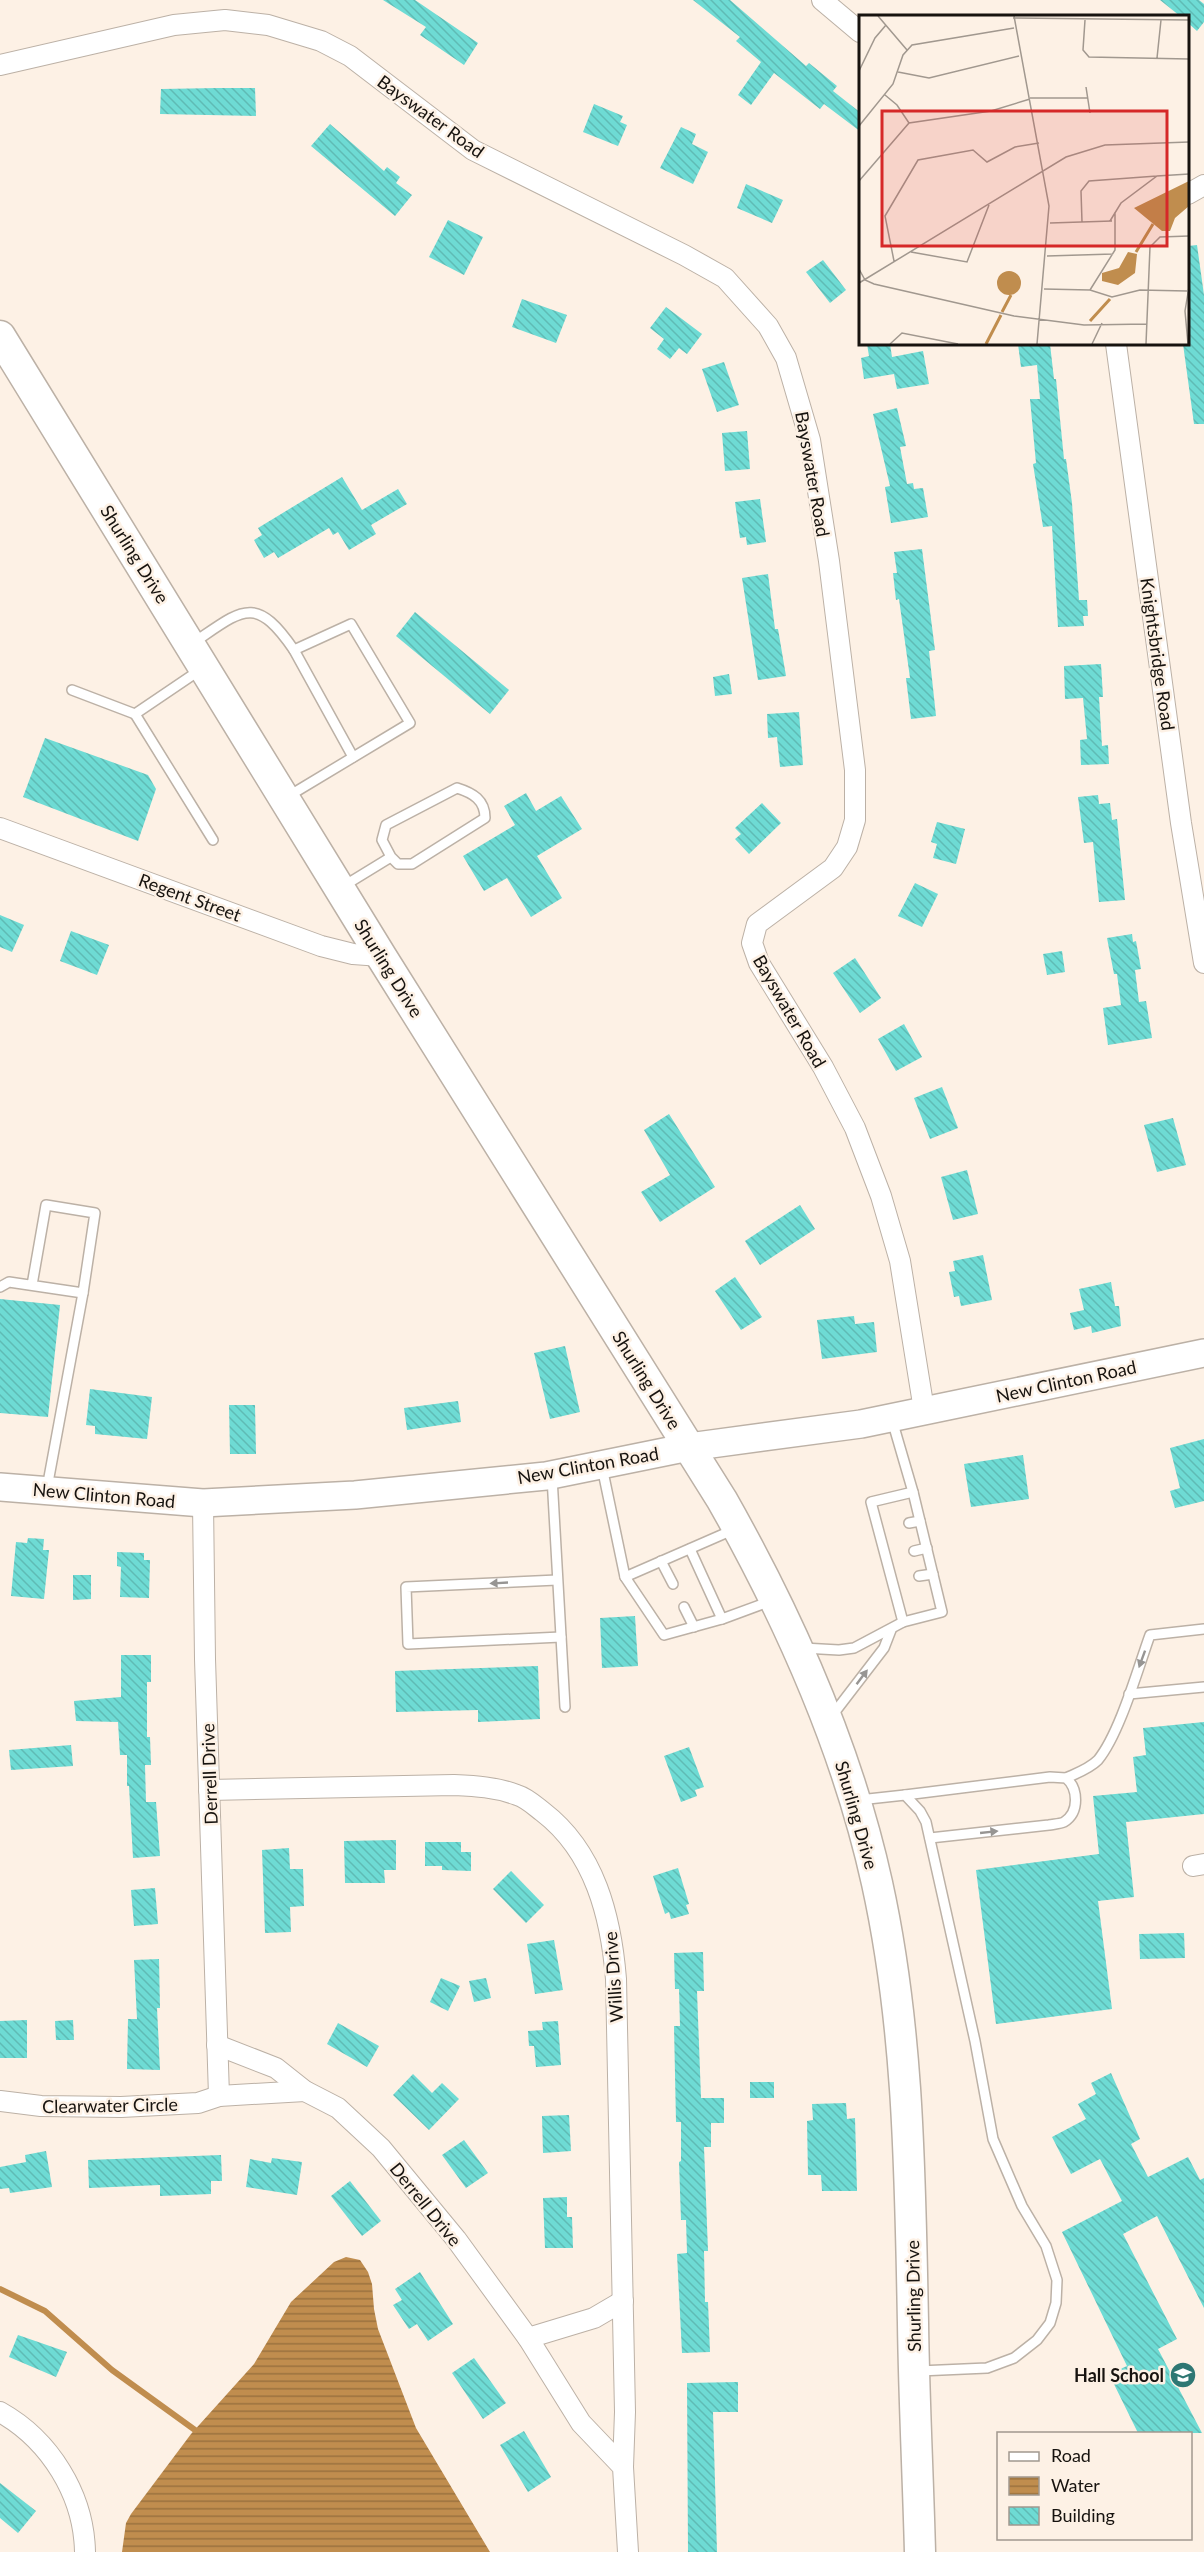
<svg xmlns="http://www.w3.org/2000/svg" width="1204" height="2552" font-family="Lato,sans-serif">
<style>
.water{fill:url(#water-rules)}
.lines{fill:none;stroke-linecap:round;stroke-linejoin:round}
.stream{stroke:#c08d4e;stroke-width:6}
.building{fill:url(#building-back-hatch)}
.lane-casing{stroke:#bcb1a6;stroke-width:12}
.street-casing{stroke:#bcb1a6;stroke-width:22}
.secondary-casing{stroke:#bcb1a6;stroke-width:30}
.primary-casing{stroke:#bcb1a6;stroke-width:33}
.lane{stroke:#fff;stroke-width:9}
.street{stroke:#fff;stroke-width:20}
.secondary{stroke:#fff;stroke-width:27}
.primary{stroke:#fff;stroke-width:30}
.oneway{fill:#979593}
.labels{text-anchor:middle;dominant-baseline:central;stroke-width:5;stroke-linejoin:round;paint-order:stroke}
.street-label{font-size:18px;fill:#17130f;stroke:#fdf1e5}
.poi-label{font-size:18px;font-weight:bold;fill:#17130f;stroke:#fdf1e5;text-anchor:end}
.inset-river{fill:none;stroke:#c08d4e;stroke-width:3}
.inset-road{fill:none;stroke:#a1988f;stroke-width:1.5}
.view{fill:#d62828;fill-opacity:0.15;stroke:#d62828;stroke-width:3}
.inset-edge{fill:none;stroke:#17130f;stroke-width:3}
</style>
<defs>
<pattern id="water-rules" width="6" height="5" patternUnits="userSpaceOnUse" patternTransform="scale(1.5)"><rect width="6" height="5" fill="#c08d4e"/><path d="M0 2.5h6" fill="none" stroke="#9b723f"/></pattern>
<pattern id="building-back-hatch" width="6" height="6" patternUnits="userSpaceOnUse" patternTransform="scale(1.5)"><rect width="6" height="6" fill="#6edbd4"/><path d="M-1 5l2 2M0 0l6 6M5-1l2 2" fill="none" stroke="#5fbbb5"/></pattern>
</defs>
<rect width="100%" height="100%" fill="#fdf1e5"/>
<path class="water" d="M346 2257 360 2260 368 2272 372 2284 374 2309 378 2329 416 2428 490 2552H122L126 2523 131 2514 191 2434 254 2364 291 2302 334 2262Z"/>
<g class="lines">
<path class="stream" d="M0 2289 45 2311 112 2370 195 2430"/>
</g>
<g class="building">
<path d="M383 0H415L478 43 464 65 420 35 426 27Z"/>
<path d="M693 0H730L806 66 809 63 837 86 833 91 861 113V132L824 104 820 109 774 73 751 105 738 95 761 62 736 41 740 37Z"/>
<path d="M1160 0H1199L1204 4V22L1197 31 1188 23V16H1180Z"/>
<path d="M218 88H255L256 116 160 114 161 89Z"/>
<path d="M594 104 623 116 620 122 627 125 618 146 583 132Z"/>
<path d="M330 124 384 171 387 167 400 177 396 183 412 195 395 216 311 146Z"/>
<path d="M681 127 696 134 692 144 708 152 693 184 660 168Z"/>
<path d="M746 184 783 200 772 223 737 208Z"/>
<path d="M448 220 483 237 464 275 429 257Z"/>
<path d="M1197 245 1204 295V424H1194L1183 344H1188V246Z"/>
<path d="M823 260 846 290 830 303 806 272Z"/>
<path d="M522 299 567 315 556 343 512 327Z"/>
<path d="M666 307 702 334 687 354 679 348 670 359 657 349 664 339 650 328Z"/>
<path d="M867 344H890L892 357 923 351 929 384 897 389 894 374 864 379 861 358 869 356Z"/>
<path d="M1018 344H1050L1054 379H1056L1064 459H1066L1072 503 1079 600H1087L1088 616H1083L1084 626 1058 627 1052 526 1043 527 1033 464 1036 463 1030 399H1040L1037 365 1021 367Z"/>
<path d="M724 362 739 405 717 412 702 369Z"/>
<path d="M897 408 906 446 900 447 907 484 913 483 914 489 923 488 928 517 891 523 885 487 890 486 873 414Z"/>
<path d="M747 431 750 469 725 471 722 433Z"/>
<path d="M342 477 362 510 398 489 407 504 371 525 376 534 349 550 338 532 333 535 329 528 278 558 274 552 264 558 254 540 262 535 258 528Z"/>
<path d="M760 499 766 542 747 545 746 537 740 538 735 502Z"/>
<path d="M922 549 935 650 929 651 936 716 911 719 906 678H910L899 599 896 600 893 573H897L894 552Z"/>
<path d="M768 574 775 629H778L786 676 758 680 742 578Z"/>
<path d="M415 612 509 690 490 714 396 636Z"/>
<path d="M1101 664 1103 697H1099L1102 746 1108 745 1109 764 1081 765 1080 740 1087 739 1083 698 1065 699 1064 666Z"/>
<path d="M729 674 732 694 715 696 713 677Z"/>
<path d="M799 712 803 765 780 767 777 737 768 738 767 714Z"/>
<path d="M45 738 148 775 156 789 138 841 23 797Z"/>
<path d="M526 793 536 811 561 796 582 829 537 856 562 898 531 917 507 878 484 891 463 856 515 825 504 806Z"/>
<path d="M1098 795 1099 804 1110 803 1112 820 1117 819 1125 900 1099 902 1093 842 1084 843 1078 797Z"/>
<path d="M762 803 781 823 749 854 735 839 741 834 735 828Z"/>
<path d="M937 822 965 829 956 864 933 858 937 844 931 842Z"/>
<path d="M915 883 938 894 922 927 898 916Z"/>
<path d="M0 915 24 925 12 952 0 947Z"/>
<path d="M71 931 109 945 97 975 60 961Z"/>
<path d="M1132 934 1133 942 1136 941 1141 969 1135 970 1139 1002 1146 1001 1152 1038 1108 1045 1103 1008 1121 1005 1117 974H1114L1107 938Z"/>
<path d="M1062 951 1065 972 1047 975 1043 954Z"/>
<path d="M855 958 881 998 860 1013 833 973Z"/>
<path d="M904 1024 922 1057 896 1071 878 1039Z"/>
<path d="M942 1087 958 1128 930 1139 914 1098Z"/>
<path d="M669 1114 715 1187 660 1222 641 1192 670 1175 644 1130Z"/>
<path d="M1173 1118 1186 1165 1157 1172 1144 1125Z"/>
<path d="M967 1170 978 1214 953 1220 941 1177Z"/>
<path d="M800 1205 815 1229 760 1265 745 1241Z"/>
<path d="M983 1255 992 1300 961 1306 959 1296 954 1297 949 1272 955 1271 953 1261Z"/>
<path d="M735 1277 762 1317 741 1330 715 1291Z"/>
<path d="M1111 1282 1115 1306H1119L1121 1326 1092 1333 1091 1326 1074 1330 1070 1313 1084 1310 1079 1289Z"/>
<path d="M0 1299 60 1305 48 1417 0 1413Z"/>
<path d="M854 1316 855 1324 874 1322 877 1352 822 1359 817 1320Z"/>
<path d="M565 1346 580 1412 550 1419 534 1353Z"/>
<path d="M90 1389 152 1397 147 1439 95 1434V1426L86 1425Z"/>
<path d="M458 1401 461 1422 407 1430 404 1408Z"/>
<path d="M229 1405H255L256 1454H230Z"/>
<path d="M1204 1439V1501L1175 1508 1170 1491 1180 1488 1170 1448Z"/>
<path d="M1023 1455 1029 1499 971 1507 964 1464Z"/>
<path d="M28 1538 44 1539 43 1550H49L44 1599 11 1596 16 1542 27 1543Z"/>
<path d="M117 1552 144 1553V1560H150L149 1598 120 1597 121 1567 117 1566Z"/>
<path d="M73 1575H91V1599L73 1600Z"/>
<path d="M635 1616 638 1666 602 1668 600 1618Z"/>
<path d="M121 1655H151V1682H147V1737H150L151 1765H145L146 1802H156L160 1856 133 1858 129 1786H127V1755H120L118 1722 76 1721 74 1701 121 1697Z"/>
<path d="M538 1666 540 1719 478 1722V1710L396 1712 395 1671Z"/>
<path d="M1204 1722V1814L1126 1822 1134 1897 1098 1901 1112 2009 996 2024 976 1870 1099 1854 1093 1796 1137 1792 1133 1757 1146 1755 1143 1728Z"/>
<path d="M71 1745 73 1766 11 1770 9 1750Z"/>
<path d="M689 1747 704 1787 695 1790 697 1796 681 1802 664 1756Z"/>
<path d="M396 1840V1870H384L385 1883H345L344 1841Z"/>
<path d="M425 1842H461V1852H471V1871L442 1870V1866H425Z"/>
<path d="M289 1848 290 1869H303L304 1906 290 1907 291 1932 265 1933 262 1850Z"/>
<path d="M678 1868 689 1904 686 1905 689 1914 671 1919 669 1912 665 1914 653 1876Z"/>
<path d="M511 1871 544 1905 526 1923 493 1889Z"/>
<path d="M155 1888 158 1924 134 1926 131 1890Z"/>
<path d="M1184 1933 1185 1958 1140 1959 1139 1934Z"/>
<path d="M554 1940 563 1990 535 1994 527 1944Z"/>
<path d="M703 1952 704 1991H697L701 2098H724V2123H711V2147H704L708 2251H704L705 2302H708L710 2352 682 2353 677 2254 687 2253 686 2220H681L679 2162 681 2161V2122H676L674 2026H680L679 1989H675L674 1953Z"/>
<path d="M159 1959 160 2008H157L160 2070 127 2069 128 2019H137L134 1960Z"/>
<path d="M441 1978 460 1986 448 2011 430 2002Z"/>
<path d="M486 1978 491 1998 474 2002 469 1981Z"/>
<path d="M27 2020V2058H0V2021Z"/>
<path d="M73 2020 74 2040H56L55 2021Z"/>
<path d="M558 2021 561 2065 536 2067 534 2046H529L528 2031 543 2030 542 2022Z"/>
<path d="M338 2023 379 2046 367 2067 327 2044Z"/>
<path d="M1111 2073 1140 2139 1131 2144 1148 2177 1188 2157 1200 2180 1204 2178V2308L1157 2216 1123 2234 1177 2339 1158 2349 1202 2433H1138L1109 2374 1127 2366 1062 2232 1122 2201 1100 2159 1071 2174 1052 2137 1086 2119 1078 2104 1096 2094 1091 2083Z"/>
<path d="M413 2074 432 2093 442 2083 459 2099 429 2130 393 2095Z"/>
<rect x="750" y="2082" width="24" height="16"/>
<path d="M846 2103 847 2119 855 2118 857 2191H822L821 2175H808L807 2121 813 2120 812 2104Z"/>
<path d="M569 2115 571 2151 543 2153 542 2116Z"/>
<path d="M464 2140 488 2173 466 2188 442 2155Z"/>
<path d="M46 2151 52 2187 10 2193 9 2188 0 2189V2167L26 2162 25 2155Z"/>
<path d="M221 2155 222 2181H211V2194L160 2196V2185L89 2188 88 2160Z"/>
<path d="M272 2158 302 2162 297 2195 246 2187 250 2159 271 2163Z"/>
<path d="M350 2181 381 2221 362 2236 331 2196Z"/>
<path d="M567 2197V2217H572L573 2248H545L543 2198Z"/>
<path d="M420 2272 453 2324 428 2341 417 2324 409 2329 393 2305 402 2300 395 2289Z"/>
<path d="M18 2335 67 2352 56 2377 9 2357Z"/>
<path d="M474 2358 506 2403 483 2419 452 2373Z"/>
<path d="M738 2382V2412H713L717 2552H688L687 2383Z"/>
<path d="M524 2431 551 2477 528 2492 500 2445Z"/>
<path d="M0 2483 36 2511 18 2533 0 2518Z"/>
</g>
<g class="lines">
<defs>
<g id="lane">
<path d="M193 643C242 610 255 593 294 650L351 624 410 723 287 797"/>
<path d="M294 650 353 757"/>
<path d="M200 670 135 714 213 840"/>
<path d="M72 690 135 714"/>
<path d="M342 887 391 857 398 864H412L485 818C485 800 473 793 457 788L386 825 382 840 391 857"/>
<path d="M0 1287 9 1282 83 1293 95 1213 46 1205 32 1285"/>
<path d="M602 1467 625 1577 735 1529"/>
<path d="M552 1477 565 1707"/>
<path d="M47 1488 83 1293"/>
<path d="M909 1523 920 1521"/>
<path d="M690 1549 722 1619 771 1601"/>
<path d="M914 1551 927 1548"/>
<path d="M661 1561 673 1584"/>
<path d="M919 1576 933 1574"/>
<path d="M625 1577 664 1635 722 1619"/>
<path d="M557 1580 406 1587 408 1644 561 1637"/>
<path d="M684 1607 694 1627"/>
<path d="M903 1622 871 1502 913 1492"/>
<path d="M803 1648 839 1650 854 1648 903 1622 942 1612 913 1492 892 1420"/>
<path d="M1129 1694 1204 1687"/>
<path d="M831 1717 884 1648 891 1630"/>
<path d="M1066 1778C1077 1773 1089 1769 1098 1760 1120 1733 1138 1668 1150 1635L1204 1629"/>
<path d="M905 1795 1050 1777 1066 1778C1078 1788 1080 1812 1064 1822 1060 1824 1054 1824 1049 1825L930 1838"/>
<path d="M859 1800 905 1795 920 1811 926 1822 975 2041 993 2139 1022 2206 1046 2246 1057 2280 1056 2303 1050 2323 1037 2340 1014 2358 987 2368 919 2371"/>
</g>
<g id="street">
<path d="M822 0 860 32"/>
<path d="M0 65 174 25 225 20 268 25 321 41 350 56 473 150 684 255 725 278 768 326 786 358 810 440 829 561 855 770V820L847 847 833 868 757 924 752 943 759 963 823 1067 855 1128 881 1196 900 1261 924 1410"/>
<path d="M1188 194 1204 185"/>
<path d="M1116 344 1181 823 1204 963"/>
<path d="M0 828 321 946 353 954 381 956"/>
<path d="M203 1503 205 1659 219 2096"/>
<path d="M209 1790 454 1785C475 1786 496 1787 517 1795 527 1798 535 1806 543 1812 595 1852 611 1917 616 1979L625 2412 623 2467"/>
<path d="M1193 1866 1204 1864"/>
<path d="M217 2045 276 2068 305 2091 338 2108 381 2148 456 2239 528 2338 581 2423 623 2467 628 2552"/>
<path d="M0 2101 41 2106 121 2107 198 2103 219 2096 305 2091"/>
<path d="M528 2338 594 2318 623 2301"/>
<path d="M0 2412C50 2440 84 2495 85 2552"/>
</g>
<path id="secondary" d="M0 1487 203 1503 355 1495 546 1476 689 1447 861 1424 1204 1353"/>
<path id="primary" d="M0 336 381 956 722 1500C790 1620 847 1747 877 1883 909 2028 910 2175 913 2323 914 2399 918 2476 920 2552"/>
</defs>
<use href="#lane" class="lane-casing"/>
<use href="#street" class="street-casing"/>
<use href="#secondary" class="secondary-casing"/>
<use href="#primary" class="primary-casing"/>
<use href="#lane" class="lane"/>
<use href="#street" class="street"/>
<use href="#secondary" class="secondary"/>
<use href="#primary" class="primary"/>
</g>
<defs><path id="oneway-solid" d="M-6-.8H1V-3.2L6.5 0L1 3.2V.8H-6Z" transform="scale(1.5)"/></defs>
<g class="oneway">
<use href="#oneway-solid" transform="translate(499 1583) rotate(177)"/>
<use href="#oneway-solid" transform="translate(1142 1659) rotate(110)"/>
<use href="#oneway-solid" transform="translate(862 1677) rotate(-53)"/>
<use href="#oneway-solid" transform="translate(989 1832) rotate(-6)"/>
</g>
<defs>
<symbol id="school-disc" viewBox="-11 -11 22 22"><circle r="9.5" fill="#2e7773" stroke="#fdf1e5"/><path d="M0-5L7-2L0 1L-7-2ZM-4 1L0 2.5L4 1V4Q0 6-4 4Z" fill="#fff"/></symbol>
</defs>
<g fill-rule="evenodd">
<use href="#school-disc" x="1168" y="2360" width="30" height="30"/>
</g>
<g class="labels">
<g class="street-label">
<text transform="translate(431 116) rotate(36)">Bayswater Road</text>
<text transform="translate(813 474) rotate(80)">Bayswater Road</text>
<text transform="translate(135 554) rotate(58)">Shurling Drive</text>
<text transform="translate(1158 654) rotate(82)">Knightsbridge Road</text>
<text transform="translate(190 897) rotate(20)">Regent Street</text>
<text transform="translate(389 968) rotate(58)">Shurling Drive</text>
<text transform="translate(790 1011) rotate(60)">Bayswater Road</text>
<text transform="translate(647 1380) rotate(58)">Shurling Drive</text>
<text transform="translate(1066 1381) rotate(-12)">New Clinton Road</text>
<text transform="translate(588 1465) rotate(-10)">New Clinton Road</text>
<text transform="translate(104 1495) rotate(5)">New Clinton Road</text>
<text transform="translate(209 1774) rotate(-92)">Derrell Drive</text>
<text transform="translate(857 1815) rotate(74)">Shurling Drive</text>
<text transform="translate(613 1977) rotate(-94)">Willis Drive</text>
<text transform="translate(110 2105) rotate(-1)">Clearwater Circle</text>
<text transform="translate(426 2204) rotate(51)">Derrell Drive</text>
<text transform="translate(913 2296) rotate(-91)">Shurling Drive</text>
</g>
<g class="poi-label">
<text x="1164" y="2375">Hall School</text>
</g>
</g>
<g transform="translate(859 15)">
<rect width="330" height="330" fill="#fdf1e5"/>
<path d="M330 166V191L316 203 311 216H303L275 193ZM269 237 278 239 276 258 259 270 243 266V258L260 253ZM138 268a12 12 0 1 1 24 0a12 12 0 1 1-24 0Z" fill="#c08d4e"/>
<path class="inset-river" d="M277 237 294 209M143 297 152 280M231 306 251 284M127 329 142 300"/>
<path class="inset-road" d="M19 1 48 35M155 1 190 191 178 329M154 3 330 5M226 5 224 35 230 42 330 44M298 43 302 5M0 56 16 23 27 10M39 57 70 63 160 41M227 72 231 98M26 80 38 90 50 108M171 83H229M0 111 34 69 44 40 53 30 155 13M0 166 50 108 132 96 171 84M251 206 262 188 298 161 330 159M223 207 222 176 230 166 298 161M191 208 253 206M52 237 108 247 130 190M188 241 254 239M35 246 26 201 59 145 114 135 128 147 156 132 180 128M0 254 6 265 15 269 155 301 225 310 288 309M0 268 207 142 246 130 330 127M185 274 231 275 253 282 281 275 328 276M231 275 256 235V197M31 329 43 318 99 329M233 329 243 308M287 329 291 232 301 222 330 221M329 329 326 296 330 272"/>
<path class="view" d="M23 96H308V231H23Z"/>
<rect width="330" height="330" class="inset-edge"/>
</g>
<rect x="997" y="2432" width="195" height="108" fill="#fdf1e5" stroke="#a1988f" stroke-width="1.5"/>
<rect x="1009" y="2452" width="30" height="9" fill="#ffffff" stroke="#a1988f" stroke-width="1.5"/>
<text x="1051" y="2462" font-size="18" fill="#17130f">Road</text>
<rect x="1009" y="2477" width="30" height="18" fill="url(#water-rules)" stroke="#a1988f" stroke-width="1.5"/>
<text x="1051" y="2492" font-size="18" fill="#17130f">Water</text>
<rect x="1009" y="2507" width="30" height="18" fill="url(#building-back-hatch)" stroke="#a1988f" stroke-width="1.5"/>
<text x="1051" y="2522" font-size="18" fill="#17130f">Building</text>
</svg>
